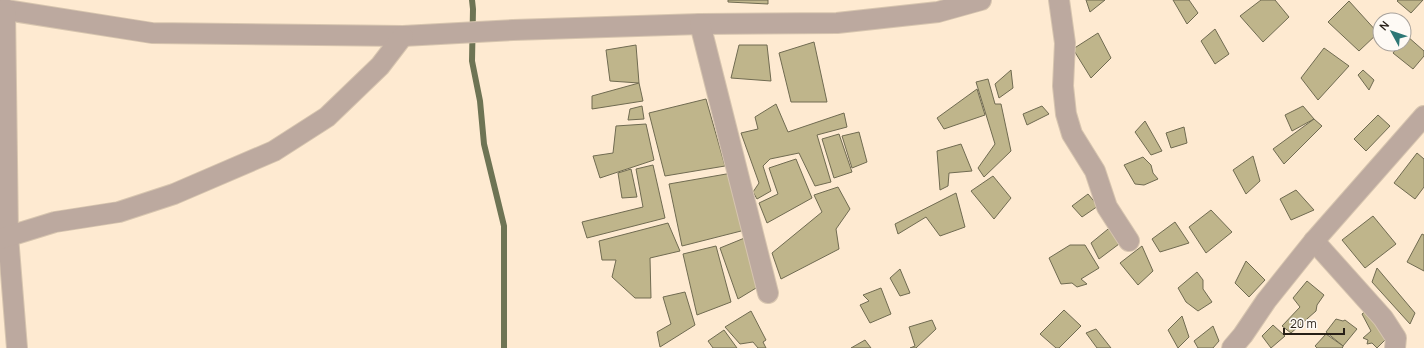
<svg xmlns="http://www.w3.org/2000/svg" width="1424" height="348" font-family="Manrope,sans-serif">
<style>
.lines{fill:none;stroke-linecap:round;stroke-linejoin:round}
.stream{stroke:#6e7454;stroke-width:6}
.building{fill:#bfb58b;stroke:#706b51}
.minor-casing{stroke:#d7c5af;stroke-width:22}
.minor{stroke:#bca99f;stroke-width:20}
</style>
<rect width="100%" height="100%" fill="#feead1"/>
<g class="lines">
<path class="stream" d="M472 0 473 9 472 61 480 101 484 144 504 226V348"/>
</g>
<g class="building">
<path d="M728 0H768V4L728 2Z"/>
<path d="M1086 0H1105L1090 12Z"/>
<path d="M1173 0H1189L1198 13 1187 24Z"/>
<path d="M1261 0H1275L1289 17 1263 42 1240 16Z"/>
<path d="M1398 0H1423L1411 13 1397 1Z"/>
<path d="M1349 1 1378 33 1359 51 1328 22Z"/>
<path d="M1215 29 1229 54 1215 64 1201 41Z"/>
<path d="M1098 33 1111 58 1091 78 1073 49Z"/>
<path d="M1407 36 1424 51V56L1413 69 1393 53 1400 44H1404V40Z"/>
<path d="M814 42 827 102H791L779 53Z"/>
<path d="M636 45 639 83 610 81 606 50Z"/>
<path d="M739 45H767L771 81 731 78Z"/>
<path d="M1324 48 1349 66 1318 100 1301 78Z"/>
<path d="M1011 70 1013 88 999 98 995 84Z"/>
<path d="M1363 70 1374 80 1369 90 1358 75Z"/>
<path d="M988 79 995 104H1001L1011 151 984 177 978 168 995 144 976 82Z"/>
<path d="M639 83 643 101 592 109V96Z"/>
<path d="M977 89 985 115 944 129 937 118Z"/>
<path d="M706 99 725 166 665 176 649 113Z"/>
<path d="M776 104 788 132 844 113 847 127 817 135 831 182 815 186 799 153 770 159 763 166 771 191 757 199 753 192 759 183 741 133 758 129 755 117Z"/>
<path d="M642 106 644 119 628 120 630 109Z"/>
<path d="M1042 106 1049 114 1027 125 1023 114Z"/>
<path d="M1303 106 1314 119 1292 131 1285 115Z"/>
<path d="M1378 115 1390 126 1366 151 1354 139Z"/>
<path d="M1314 119 1322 126 1284 164 1273 149Z"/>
<path d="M1145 121 1162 151 1151 155 1135 132Z"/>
<path d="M646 124 654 160 600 178 593 156 613 153 616 126Z"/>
<path d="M1184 127 1187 143 1171 148 1166 133Z"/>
<path d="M859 132 867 162 852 168 842 136Z"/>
<path d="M839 134 852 172 834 178 822 139Z"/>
<path d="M961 144 972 171 949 173 948 186 940 190 937 151Z"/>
<path d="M1417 153 1424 159V187L1415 199 1394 183Z"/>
<path d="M1253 156 1260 181 1246 194 1233 170Z"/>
<path d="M1143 157 1151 165 1153 173 1158 179 1144 185 1135 184 1124 165Z"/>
<path d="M796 159 812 198 767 223 759 203 778 194 769 168Z"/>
<path d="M653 165 665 218 587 238 582 222 643 207 636 169Z"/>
<path d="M631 169 637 197 622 198 618 173Z"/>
<path d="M732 173 745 230 682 246 669 184Z"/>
<path d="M993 176 1011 198 994 219 971 191Z"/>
<path d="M838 187 850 209 836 229 839 249 781 279 772 253 822 212 814 195Z"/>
<path d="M1296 190 1314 210 1291 220 1280 199Z"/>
<path d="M956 193 965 227 940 236 926 217 898 234 895 224Z"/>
<path d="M1088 194 1098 206 1082 217 1072 206Z"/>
<path d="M1211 210 1232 232 1206 253 1189 227Z"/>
<path d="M1373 216 1396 244 1365 268 1342 240Z"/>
<path d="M1175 222 1189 243 1160 252 1152 239Z"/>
<path d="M668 223 680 251 650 258 651 298H635L612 277 616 260H602L599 241Z"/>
<path d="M1113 225 1127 238 1099 259 1091 243Z"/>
<path d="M1422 234 1424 235V271L1407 262Z"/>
<path d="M747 237 761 285 738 299 720 248Z"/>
<path d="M1070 245H1085L1099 268 1081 279 1087 284 1077 287 1072 283 1061 284 1049 258Z"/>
<path d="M716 246 731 302 697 315 683 254Z"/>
<path d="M1142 246 1153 271 1138 285 1120 263Z"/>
<path d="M1246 261 1265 280 1249 297 1235 283Z"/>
<path d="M1377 268 1415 313 1410 324 1372 282Z"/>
<path d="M900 269 910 293 900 296 890 278Z"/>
<path d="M1197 272 1203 280V289L1212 302 1198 311 1186 302 1178 288Z"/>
<path d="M1307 281 1324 295 1317 305 1316 311 1291 333 1282 326 1300 307 1293 298Z"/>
<path d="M881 288 891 314 870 323 860 305 869 301 863 295Z"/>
<path d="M685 292 695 325 660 347 657 332 671 324 663 297Z"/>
<path d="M1064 310 1081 326 1059 348H1056L1040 334Z"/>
<path d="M1367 310 1390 335 1377 348 1372 343 1367 344 1368 340 1363 338 1371 331 1362 314Z"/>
<path d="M751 311 766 340 763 342 766 348H758L753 342 740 344 725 327Z"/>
<path d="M1182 316 1189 337 1178 348 1168 330Z"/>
<path d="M1336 319 1343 321 1345 320 1357 329 1343 346 1326 332Z"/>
<path d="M932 320 936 329 916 348H910L915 346 909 327Z"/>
<path d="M1273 325 1285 336 1271 348 1262 336Z"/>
<path d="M1213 326 1219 341 1213 348H1198L1194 341Z"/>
<path d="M1096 329 1111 348H1097L1086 333Z"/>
<path d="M724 330 737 348H713L708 341Z"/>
<path d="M1326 334 1343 346V347L1342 348H1317L1315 346Z"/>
<path d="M865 340 871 348H851Z"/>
</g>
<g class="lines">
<defs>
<g id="minor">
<path d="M1059 0 1065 43 1063 86 1066 114 1072 134 1095 171 1107 207 1129 241"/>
<path d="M0 9 152 33 403 36 513 30 700 24 837 23 938 12 981 0"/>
<path d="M5 9 8 236 17 348"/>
<path d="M700 24 768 293"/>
<path d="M0 239 55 222 119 212 174 194 274 151 327 117 380 66 403 36"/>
<path d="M1314 241 1383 318 1396 338 1395 348"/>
<path d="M1232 348 1243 335 1266 301 1314 241 1424 116"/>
</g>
</defs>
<use href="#minor" class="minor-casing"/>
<use href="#minor" class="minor"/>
</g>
<g transform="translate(1392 32) rotate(310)"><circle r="19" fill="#fefaf5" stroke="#a8a29c"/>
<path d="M0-3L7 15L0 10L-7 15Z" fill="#2d7775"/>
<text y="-6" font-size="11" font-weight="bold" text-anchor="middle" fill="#271f16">N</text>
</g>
<path d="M1284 328v6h60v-6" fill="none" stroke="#271f16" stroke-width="2"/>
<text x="1290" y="328" font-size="12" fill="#271f16" stroke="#fefaf5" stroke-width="3" paint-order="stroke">20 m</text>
</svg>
